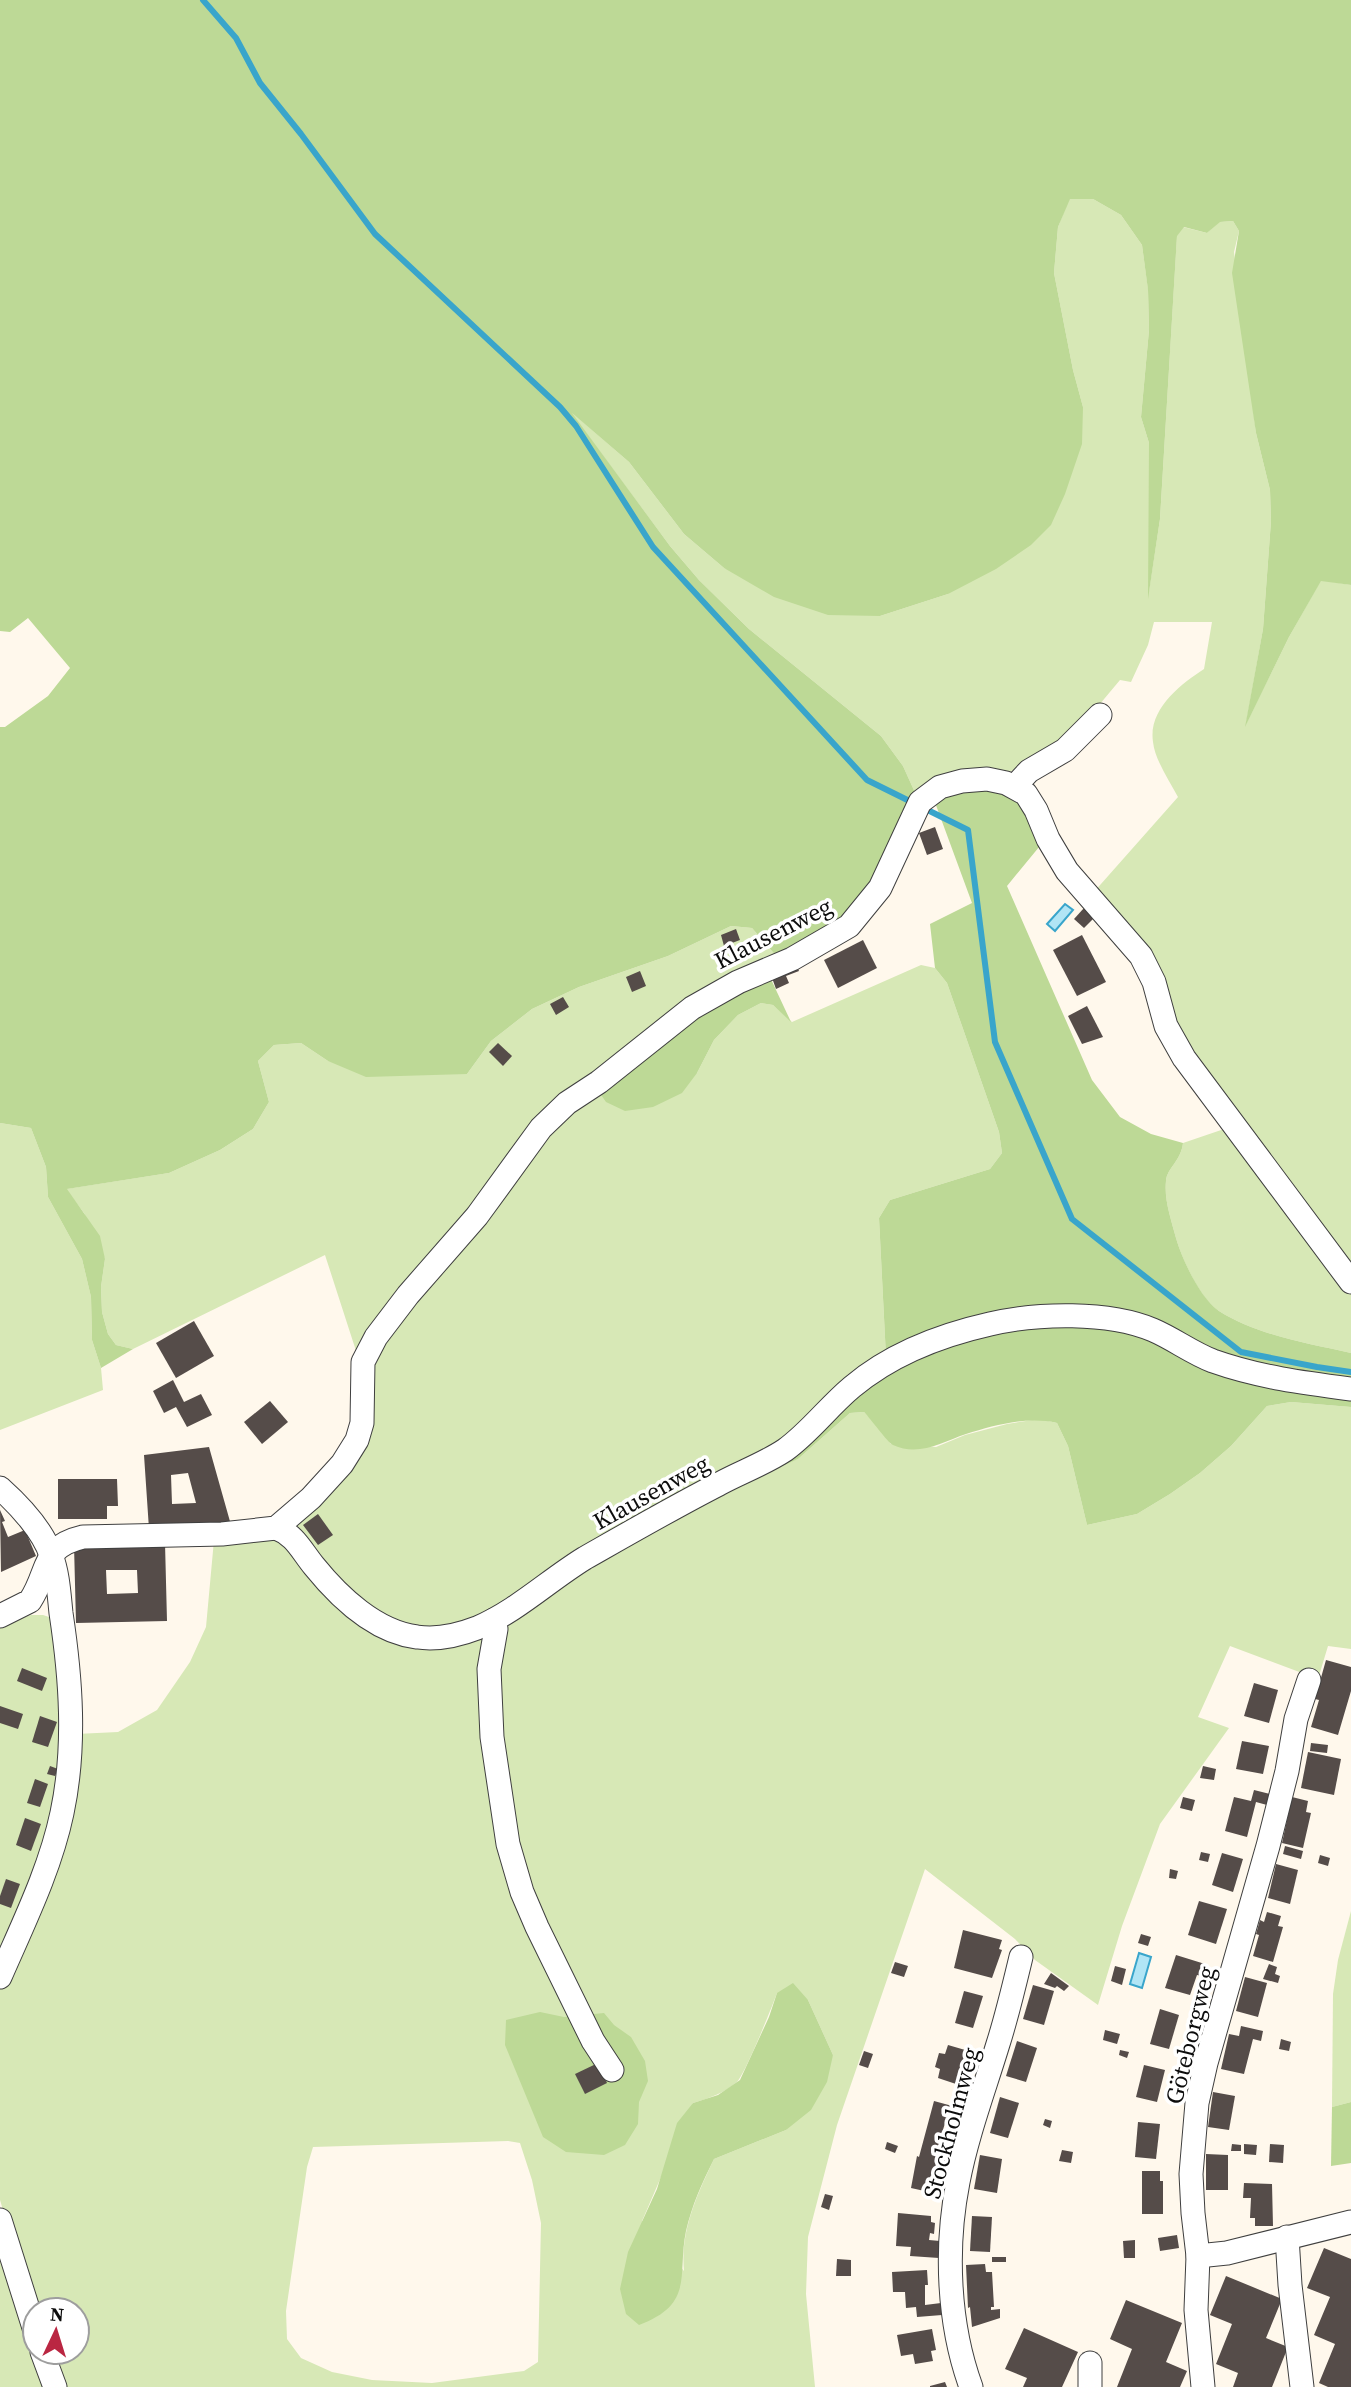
<svg xmlns="http://www.w3.org/2000/svg" width="1351" height="2387" font-family="'Source Serif 4',serif">
<style>
.green{fill:#d7e8b6;fill-rule:evenodd}
.forest{fill:#bdd996}
.water{fill:#b1e5f5;stroke:#39a5cb;stroke-width:2}
.lines{fill:none;stroke-linecap:round;stroke-linejoin:round}
.stream{stroke:#39a5cb;stroke-width:6}
.building{fill:#554c49;fill-rule:evenodd}
.minor-casing{stroke:#3f3f3f;stroke-width:25}
.minor{stroke:#fff;stroke-width:23}
.labels{text-anchor:middle;dominant-baseline:central;stroke-width:7;stroke-linejoin:round;paint-order:stroke}
.street-label{font-size:24px;fill:#0c0c0c;stroke:#fff}
</style>
<rect width="100%" height="100%" fill="#fff8ec"/>
<g class="green">
<path d="M1069 199H1093L1121 215 1142 245 1148 289 1149 330 1141 417 1149 443V591L1160 519 1177 235 1183 227 1207 233 1219 222 1233 221 1239 231 1234 252 1256 433 1270 490 1271 521 1263 629 1246 724 1289 637 1321 580 1351 585V1271L1204 1076 1093 893 1178 797C1169 780 1155 760 1153 742 1148 709 1181 684 1204 669L1212 622H1154L1148 645 1131 682 1120 680 1084 723 1025 767 917 797 903 766 881 736 749 629 699 580 670 546 569 410 629 462 684 534 724 568 880 616 948 594 1083 407 1073 370 1054 273 1058 227Z"/>
<path d="M731 926 752 928 778 958 585 1084 358 1357 325 1255 133 1349 116 1345 108 1334 102 1312 101 1287 105 1259 84 1213 66 1189 169 1173 220 1150 253 1129 269 1102 258 1061 274 1045 301 1043 328 1061 467 1074 491 1041 532 1009 579 987 668 956Z"/>
<path d="M921 965 935 968 947 983 999 1132 1002 1153 990 1169 890 1200 879 1218 886 1357 803 1426 492 1616 426 1633 367 1611 293 1526 348 1469 368 1360 527 1154 597 1089 697 1073 714 1040 738 1015 761 1003 773 1005 792 1022Z"/>
<path d="M0 1123 31 1128 46 1167 48 1197 82 1259 91 1297 92 1340 101 1368 103 1390 0 1430Z"/>
<path d="M1230 1127 1351 1290V1353C1307 1343 1257 1335 1219 1311 1200 1299 1182 1259 1176 1238 1171 1219 1164 1200 1166 1181 1167 1168 1181 1161 1183 1143Z"/>
<path d="M1291 1402 1351 1407V1649L1328 1646 1318 1679 1230 1646 1198 1717 1229 1728 1160 1824 1122 1926 1098 2005 1035 1960 1015 1939 925 1869 837 2125 808 2237 806 2294 815 2387H59L47 2352H77V2310H35V2316L0 2200V1986L76 1734 118 1732 157 1710 190 1662 206 1627 214 1540 272 1532 322 1583 426 1643 530 1603 726 1485 798 1459 850 1413 864 1412 876 1423 891 1444 936 1447 965 1435 1007 1424 1039 1419 1057 1423 1068 1446 1087 1525 1137 1514 1170 1494 1200 1473 1231 1446 1267 1406ZM777 1993 808 2000 833 2055 786 2130 714 2159C697 2195 680 2231 684 2271L642 2221 693 2103C710 2098 724 2093 737 2082 745 2074 772 2007 777 1993ZM508 2141 520 2143 532 2180 541 2223 538 2362 524 2371 432 2383 372 2380 332 2372 301 2358 287 2339 286 2311 307 2167 313 2147Z"/>
<path d="M31 1615H43L58 1620 64 1781 0 1967V1625Z"/>
<path d="M1351 1911V2102L1332 2107 1333 1994 1338 1960Z"/>
<path d="M0 2233 35 2342V2352L50 2387H0Z"/>
</g>
<g class="forest">
<path d="M0 0H1351V585L1321 581 1289 637 1245 727 1263 629 1271 521 1270 490 1256 433 1232 273 1239 231 1233 221 1220 222 1207 233 1184 227 1177 236 1160 519 1148 599 1149 443 1141 417 1149 330 1148 290 1142 245 1121 215 1093 199H1070L1058 227 1054 273 1073 370 1083 407 1082 444 1065 494 1051 525 1031 545 996 569 948 594 880 616 828 615 774 597 724 568 684 534 629 462 572 413 670 546 699 580 749 629 881 736 903 766 917 797 854 915 778 958 752 928 731 926 668 956 579 987 532 1009 491 1041 467 1074 366 1077 328 1061 301 1043 274 1045 258 1061 269 1102 253 1129 220 1150 169 1173 67 1189 100 1236 105 1259 101 1287 102 1312 108 1334 116 1345 133 1349 101 1368 92 1340 91 1297 82 1259 48 1197 46 1167 31 1128 0 1123V727H5L48 696 70 668 28 618 10 632 0 631Z"/>
<path d="M997 789 1026 805 1044 841 1007 886 1092 1080 1120 1117 1151 1134 1183 1143C1181 1161 1167 1168 1166 1181 1164 1200 1171 1219 1176 1238 1182 1259 1200 1298 1219 1311 1257 1335 1307 1343 1351 1353V1385L1316 1380 1066 1313 886 1357 879 1218 890 1200 990 1169 1002 1153 999 1132 947 983 935 968 930 924 972 903 933 797 943 793Z"/>
<path d="M769 975 791 1022 773 1005 761 1003 738 1015 714 1040 697 1073 682 1093 653 1107 625 1111 606 1102 597 1089 689 1014Z"/>
<path d="M1082 1321 1351 1394V1407L1291 1402 1267 1406 1231 1446 1200 1473 1170 1494 1137 1514 1087 1525 1068 1446 1057 1423C1028 1416 995 1425 966 1434 942 1442 919 1457 893 1445 887 1442 871 1419 864 1412L850 1413 798 1459 764 1474 874 1377 991 1328Z"/>
<path d="M793 1983 808 2000 833 2055 827 2082 811 2110 786 2130 714 2159C702 2183 692 2205 686 2231 677 2275 695 2304 639 2325L626 2314 620 2289 628 2252 657 2189 677 2123 693 2103 718 2095 740 2080 769 2017 777 1993Z"/>
<path d="M540 2012 564 2017 604 2013 614 2025 631 2037 645 2061 648 2081 639 2102 638 2124 625 2145 604 2155 566 2152 543 2137 505 2045 506 2020Z"/>
<path d="M1351 2102V2163L1331 2166 1332 2107Z"/>
</g>
<g class="water">
<path d="M1065 904 1073 910 1055 931 1047 924Z"/>
<path d="M1139 1953 1151 1957 1142 1988 1130 1984Z"/>
</g>
<g class="lines">
<path class="stream" d="M203 0 236 38 260 83 301 134 375 234 560 407 576 426 653 547 867 780 968 830 995 1042 1072 1219 1241 1352 1317 1367 1351 1372"/>
</g>
<g class="building">
<path d="M935 827 943 849 927 855 919 833Z"/>
<path d="M1084 908 1095 917 1084 928 1074 919Z"/>
<path d="M736 929 740 940 724 946 721 935Z"/>
<path d="M1082 935 1106 982 1077 996 1053 950Z"/>
<path d="M863 940 877 968 838 988 824 960Z"/>
<path d="M796 964 799 971 786 976 789 983 776 989 771 975Z"/>
<path d="M640 971 646 986 632 992 626 977Z"/>
<path d="M563 997 569 1007 556 1015 550 1004Z"/>
<path d="M1087 1006 1103 1037 1082 1044 1068 1016Z"/>
<path d="M498 1043 512 1056 503 1066 489 1052Z"/>
<path d="M194 1321 214 1356 176 1378 156 1343Z"/>
<path d="M173 1380 184 1402 201 1394 212 1415 187 1427 176 1407 164 1413 153 1391Z"/>
<path d="M270 1401 288 1422 262 1444 244 1422Z"/>
<path d="M209 1447 231 1525 149 1529 144 1455ZM188 1473 196 1503 172 1504 171 1475Z"/>
<path d="M58 1479H117L118 1506H107V1519H58Z"/>
<path d="M0 1510 5 1521 2 1522 8 1537 25 1530 36 1556 1 1572Z"/>
<path d="M318 1514 333 1535 318 1545 303 1525Z"/>
<path d="M165 1543 167 1621 76 1623 74 1545ZM106 1570H137L138 1593 107 1594Z"/>
<path d="M1326 1660 1351 1667V1691L1338 1735 1311 1727 1319 1700 1315 1699Z"/>
<path d="M22 1668 47 1678 42 1691 17 1681Z"/>
<path d="M1254 1683 1278 1690 1269 1723 1244 1716Z"/>
<path d="M0 1706 23 1714 18 1729 0 1723Z"/>
<path d="M40 1716 57 1722 48 1747 32 1742Z"/>
<path d="M1242 1741 1269 1746 1263 1774 1236 1769Z"/>
<path d="M1311 1743 1328 1745 1327 1753 1310 1751Z"/>
<path d="M1308 1752 1341 1759 1334 1795 1301 1788Z"/>
<path d="M50 1766 58 1769 55 1776 47 1774Z"/>
<path d="M1203 1766 1216 1769 1214 1780 1200 1778Z"/>
<path d="M35 1779 48 1784 40 1807 27 1803Z"/>
<path d="M1254 1790 1270 1794 1267 1805 1256 1802 1247 1837 1225 1831 1234 1797 1251 1801Z"/>
<path d="M1183 1797 1195 1800 1192 1811 1180 1808Z"/>
<path d="M1292 1797 1308 1801 1306 1812 1311 1813 1303 1848 1282 1843Z"/>
<path d="M25 1818 41 1824 31 1851 16 1845Z"/>
<path d="M1285 1846 1303 1851 1301 1859 1283 1854Z"/>
<path d="M1201 1852 1210 1854 1208 1862 1199 1860Z"/>
<path d="M1222 1853 1243 1859 1233 1892 1212 1885Z"/>
<path d="M1320 1855 1330 1858 1328 1866 1318 1863Z"/>
<path d="M1276 1864 1298 1870 1290 1904 1268 1898Z"/>
<path d="M1170 1869 1178 1871 1176 1879 1169 1878Z"/>
<path d="M6 1879 20 1884 11 1908 0 1904V1896Z"/>
<path d="M1199 1901 1227 1909 1216 1944 1188 1935Z"/>
<path d="M1267 1912 1281 1916 1278 1926 1283 1927 1273 1962 1253 1956 1259 1935 1256 1934 1260 1920 1264 1922Z"/>
<path d="M963 1930 1002 1940 999 1949 1002 1950 992 1978 954 1968Z"/>
<path d="M1141 1934 1151 1937 1148 1946 1138 1943Z"/>
<path d="M1176 1955 1205 1964 1202 1976 1197 1975 1190 1995 1165 1988Z"/>
<path d="M895 1962 908 1966 904 1977 891 1973Z"/>
<path d="M1269 1964 1277 1967 1275 1974 1280 1976 1278 1983 1263 1979Z"/>
<path d="M1115 1966 1126 1969 1122 1985 1111 1981Z"/>
<path d="M1051 1973 1069 1986 1064 1991 1057 1986 1055 1988 1044 1984Z"/>
<path d="M1245 1977 1267 1983 1258 2017 1236 2011Z"/>
<path d="M1033 1985 1054 1991 1044 2025 1023 2019Z"/>
<path d="M964 1991 983 1996 973 2028 955 2023Z"/>
<path d="M1160 2009 1179 2015 1169 2049 1150 2044Z"/>
<path d="M1241 2026 1263 2031 1261 2041 1253 2039 1244 2074 1221 2069 1229 2034 1239 2036Z"/>
<path d="M1105 2030 1120 2034 1117 2044 1103 2040Z"/>
<path d="M1281 2039 1291 2042 1289 2051 1279 2049Z"/>
<path d="M1017 2041 1037 2048 1026 2082 1006 2076Z"/>
<path d="M948 2045 972 2052 968 2066 962 2064 956 2084 938 2078 940 2069 935 2067 939 2053 945 2054Z"/>
<path d="M1120 2050 1129 2052 1127 2058 1119 2055Z"/>
<path d="M864 2051 873 2054 868 2068 859 2065Z"/>
<path d="M598 2063 607 2083 585 2094 575 2074Z"/>
<path d="M1144 2065 1165 2070 1157 2102 1136 2097Z"/>
<path d="M1213 2092 1235 2096 1229 2130 1208 2127Z"/>
<path d="M1000 2097 1019 2103 1008 2138 990 2133Z"/>
<path d="M934 2101 956 2107 952 2119 947 2117 941 2136 946 2138 943 2150 952 2152 949 2163 936 2160V2163L939 2164 937 2173 933 2172 929 2192 911 2188 917 2156 919 2157Z"/>
<path d="M1045 2119 1052 2121 1050 2128 1043 2125Z"/>
<path d="M1138 2122 1160 2124 1156 2159 1135 2157Z"/>
<path d="M887 2142 898 2146 895 2153 885 2149Z"/>
<path d="M1232 2144 1241 2145V2151H1231Z"/>
<path d="M1244 2144 1257 2145 1256 2155 1244 2154Z"/>
<path d="M1270 2144 1284 2145 1283 2163 1269 2162Z"/>
<path d="M1062 2150 1073 2152 1071 2163 1059 2161Z"/>
<path d="M1206 2154 1228 2155V2190H1206Z"/>
<path d="M980 2155 1002 2159 997 2193 974 2189Z"/>
<path d="M1142 2171H1160V2181H1163V2214H1142Z"/>
<path d="M1244 2183 1272 2184 1273 2226H1255V2218H1250L1251 2198H1243Z"/>
<path d="M825 2194 833 2196 829 2210 821 2207Z"/>
<path d="M898 2213 931 2216V2222L935 2223 934 2234 930 2233 929 2240 940 2241 939 2258 910 2256 911 2247 896 2246Z"/>
<path d="M972 2216 992 2217 990 2252 970 2251Z"/>
<path d="M1177 2235 1179 2248 1160 2251 1158 2238Z"/>
<path d="M1135 2240V2258H1124L1123 2241Z"/>
<path d="M1324 2248 1351 2259V2387H1328L1319 2383 1335 2344 1314 2335 1330 2297 1307 2288Z"/>
<rect x="992" y="2257" width="14" height="5"/>
<path d="M837 2259 851 2260V2276H836Z"/>
<path d="M985 2264 986 2272H992L994 2307H991V2310L1000 2309V2318L972 2327 970 2307 968 2308 966 2265Z"/>
<path d="M927 2270 928 2285H925V2305L941 2303 942 2315 917 2317 916 2307 906 2308 905 2292H893L892 2272Z"/>
<path d="M1226 2276 1282 2299 1266 2338 1288 2347 1272 2387H1233L1238 2373 1216 2364 1232 2324 1210 2315Z"/>
<path d="M1126 2300 1182 2323 1166 2362 1187 2371 1180 2387H1117L1132 2349 1110 2339Z"/>
<path d="M1024 2328 1078 2352 1062 2387H1023L1027 2378 1005 2369Z"/>
<path d="M932 2329 936 2350 931 2351 933 2361 915 2364 913 2354 901 2356 897 2335Z"/>
<path d="M945 2382 947 2387H930V2386Z"/>
</g>
<g class="lines">
<defs>
<g id="minor">
<path d="M1015 786 1029 771 1065 750 1100 715"/>
<path d="M0 1488C19 1505 43 1531 51 1555 58 1573 59 1594 61 1613 71 1679 76 1747 62 1813 50 1870 23 1924 0 1977"/>
<path d="M276 1528C295 1535 301 1550 314 1566 339 1597 376 1632 417 1637 437 1640 459 1635 477 1628 517 1611 549 1580 585 1558 629 1533 674 1507 719 1484 741 1472 764 1464 785 1450 810 1432 828 1407 852 1387 890 1355 941 1335 990 1324 1037 1313 1108 1311 1153 1330 1174 1339 1192 1353 1213 1361 1258 1377 1304 1383 1351 1389"/>
<path d="M0 1616 30 1601C50 1571 40 1547 83 1537L222 1534 276 1528 311 1498 342 1464 357 1440 362 1423 363 1362 376 1337 408 1295 477 1216 541 1128 567 1103 599 1082 692 1008 738 982 792 959 849 926 880 888 920 802 940 787 962 781 987 779 1006 783 1026 794 1036 810 1048 839 1067 871 1141 956 1154 982 1166 1026 1184 1058 1351 1282"/>
<path d="M494 1620 496 1629 489 1669 492 1737 508 1844 522 1892 537 1927 593 2041 612 2070"/>
<path d="M1309 1680 1296 1719 1287 1771 1268 1846 1206 2063 1197 2103 1191 2174 1193 2213 1198 2256 1227 2253 1351 2222"/>
<path d="M0 2220 35 2331"/>
<path d="M1287 2237 1290 2285 1302 2387"/>
<path d="M1198 2256 1196 2310 1203 2387"/>
<path d="M42 2352 55 2387"/>
<path d="M1090 2363V2387"/>
<path d="M971 2387C948 2324 945 2248 958 2182 967 2135 984 2090 998 2044 1007 2016 1014 1986 1021 1957"/>
</g>
</defs>
<use href="#minor" class="minor-casing"/>
<use href="#minor" class="minor"/>
</g>
<g class="labels">
<g class="street-label">
<text transform="translate(773 933) rotate(-27)">Klausenweg</text>
<text transform="translate(651 1492) rotate(-29)">Klausenweg</text>
<text transform="translate(1190 2035) rotate(-76)">Göteborgweg</text>
<text transform="translate(951 2123) rotate(-75)">Stockholmweg</text>
</g>
</g>
<g transform="translate(56 2331) rotate(4)"><circle r="33" fill="#ffffff" stroke="#9e9e9e" stroke-width="2"/>
<path d="M0-5L12 26L0 18L-12 26Z" fill="#ba2642"/>
<text y="-10" font-size="19" font-weight="bold" text-anchor="middle" fill="#0c0c0c">N</text>
</g>
</svg>
